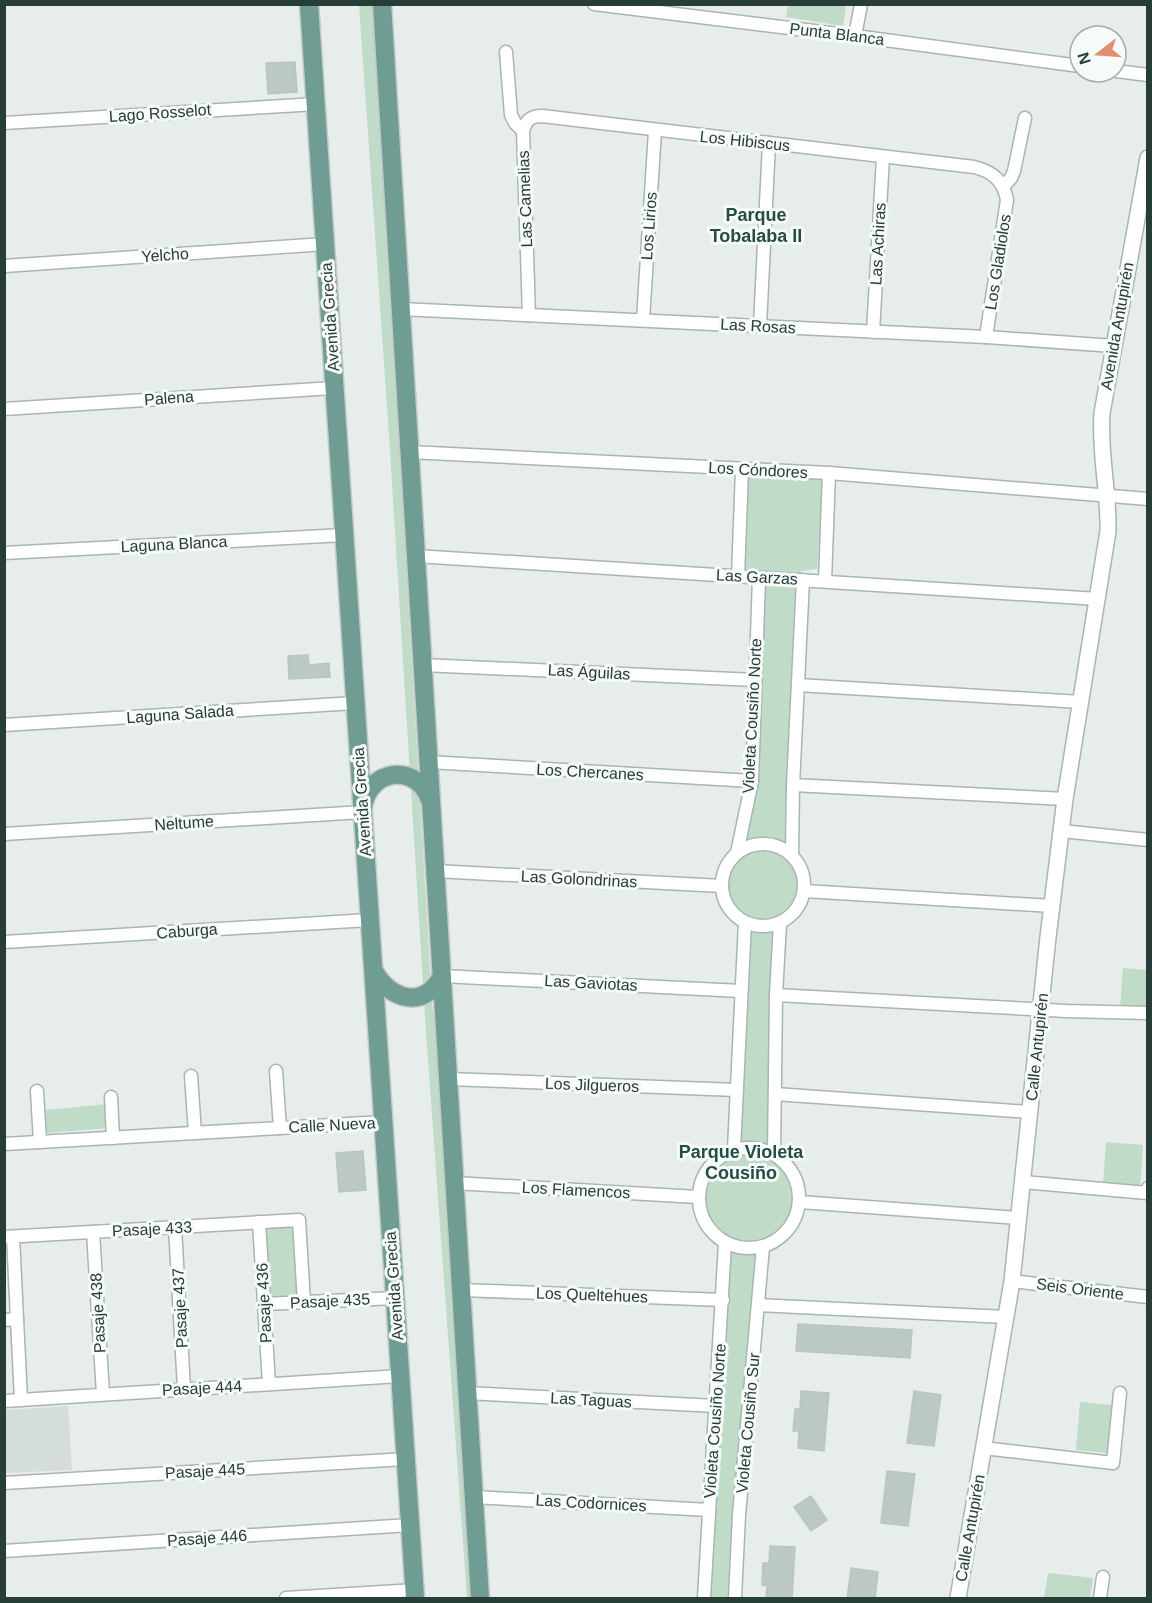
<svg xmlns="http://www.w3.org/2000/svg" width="1152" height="1603" font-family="Arial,sans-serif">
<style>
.built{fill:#d4ddd9}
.green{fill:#c1dbc9}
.building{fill:#bbc8c3;stroke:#b9c6c1;stroke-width:1.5}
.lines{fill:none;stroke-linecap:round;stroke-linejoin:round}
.minor-casing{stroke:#a9b5b1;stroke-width:15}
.tertiary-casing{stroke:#a9b5b1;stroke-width:18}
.primary-casing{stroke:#c3c9c7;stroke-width:21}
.minor{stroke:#fff;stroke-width:12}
.tertiary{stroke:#fff;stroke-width:15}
.primary{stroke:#709d93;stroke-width:18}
.labels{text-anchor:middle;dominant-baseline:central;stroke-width:6;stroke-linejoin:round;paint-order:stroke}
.street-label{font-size:16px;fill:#273d38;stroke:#f6faf8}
.neighbourhood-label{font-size:18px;font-weight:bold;fill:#254d45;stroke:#f6faf8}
</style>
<rect width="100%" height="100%" fill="#e6edea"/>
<path class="built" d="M68 1406 72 1470 5 1473V1410Z"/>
<g class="green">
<path d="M359 5H373L432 1004 444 1091 476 1598H467L426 1032 389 435Z"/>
<path d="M788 5H846L843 26 786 17Z"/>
<path d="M745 473 824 476 817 569 801 571 788 859C808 880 801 903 778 919L772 1159C795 1179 805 1209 778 1233 774 1237 767 1239 761 1242L733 1598H707L728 1239 711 1222 704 1199 707 1180 719 1164 736 1154 747 918C723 901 720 878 740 856L763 573 744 569Z"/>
<path d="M1123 968 1147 970V1009L1120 1007Z"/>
<path d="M109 1104 110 1128 47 1133 45 1110Z"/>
<path d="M1106 1142 1143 1145 1140 1187 1103 1184Z"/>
<path d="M296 1225 300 1298 268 1299 264 1227Z"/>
<path d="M1080 1402 1112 1405 1108 1453 1076 1450Z"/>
<path d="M1048 1573 1093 1578 1090 1598H1044Z"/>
</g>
<g class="building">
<path d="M295 62 297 92 268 94 266 63Z"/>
<path d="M308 655 309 665 329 663 330 677 289 679 288 656Z"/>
<path d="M363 1151 366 1190 339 1192 336 1153Z"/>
<path d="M798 1324 912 1330 910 1358 796 1351Z"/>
<path d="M801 1391 829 1393 824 1451 798 1448 799 1431H793L795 1409H800Z"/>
<path d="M914 1391 941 1395 934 1446 907 1443Z"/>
<path d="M887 1471 915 1474 908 1526 881 1523Z"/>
<path d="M811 1496 827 1520 811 1531 794 1507Z"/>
<path d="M770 1546 795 1547 792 1599H766L767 1586 762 1585 763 1563H769Z"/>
<path d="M851 1568 878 1572 875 1599H847Z"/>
</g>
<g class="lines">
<defs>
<g id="minor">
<path d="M594 4 855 36 1080 66"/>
<path d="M855 36 861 4"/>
<path d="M506 52 511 115 515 123 523 131"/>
<path d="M1116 71 1148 75"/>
<path d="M4 123 316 104"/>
<path d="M1003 187 1011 178 1014 171 1025 118"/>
<path d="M4 266 325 244"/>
<path d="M401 309 986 337 1114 346"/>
<path d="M529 315 523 131C526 120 531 116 542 116L974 167C992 171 1004 181 1007 200L986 337"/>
<path d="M643 320 655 131"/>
<path d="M760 326 769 143"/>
<path d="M873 332 883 157"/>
<path d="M4 409 334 388"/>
<path d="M410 452 829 473 1148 499"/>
<path d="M4 553 344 535"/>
<path d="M416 556 1098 599"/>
<path d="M738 577 742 469"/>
<path d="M825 581 829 473"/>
<path d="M423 665 755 680"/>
<path d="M798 685 1081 702"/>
<path d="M4 725 355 703"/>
<path d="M429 762 752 781"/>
<path d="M793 785 1065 799"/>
<path d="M1062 831 1148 840"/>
<path d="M4 834 363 812"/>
<circle cx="763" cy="885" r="41"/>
<path d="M737 853 752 781 759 578"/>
<path d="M792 855 793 785 803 580"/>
<path d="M435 871 722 886"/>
<path d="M804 891 1052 906"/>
<path d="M4 942 369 920"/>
<path d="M442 976 741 991"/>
<path d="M776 995 1066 1011 1148 1013"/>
<path d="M276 1071 280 1128"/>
<path d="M191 1076 195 1133"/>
<path d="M448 1079 737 1090"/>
<path d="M37 1091 40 1142"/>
<path d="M775 1094 1030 1112"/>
<path d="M111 1097 113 1138"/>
<path d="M4 1144 383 1122"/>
<circle cx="749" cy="1198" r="50"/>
<path d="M734 1149 745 922"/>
<path d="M774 1154 776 995 780 923"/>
<path d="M1023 1182 1147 1193 1148 1188"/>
<path d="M454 1183 698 1197"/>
<path d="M800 1202 1019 1218"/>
<path d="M259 1222 269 1384"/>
<path d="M175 1227 184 1389"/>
<path d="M93 1232 103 1394"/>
<path d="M4 1237 299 1220 304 1302"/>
<path d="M13 1237 21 1400"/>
<path d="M1012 1281 1148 1297"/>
<path d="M461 1290 723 1300"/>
<path d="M264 1304 395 1298"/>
<path d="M758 1305 1006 1317"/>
<path d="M4 1320 17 1319"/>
<path d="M467 1393 716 1406"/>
<path d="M4 1401 400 1376"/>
<path d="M983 1448 1113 1463 1120 1393"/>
<path d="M4 1483 406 1459"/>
<path d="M474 1497 709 1510"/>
<path d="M4 1551 410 1525"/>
<path d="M286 1598 415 1590"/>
<path d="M704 1598 725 1243"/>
<path d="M735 1598 739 1515 763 1247"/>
<path d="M1100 1598 1103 1577"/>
</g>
<path id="tertiary" d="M958 1598 1012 1281 1048 937 1065 799 1108 531C1109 491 1099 453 1102 413L1148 158"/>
<g id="primary">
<path d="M309 4 415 1598"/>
<path d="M382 4 480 1598"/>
<path d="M363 806C370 768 417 763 430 800"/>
<path d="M374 971C390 1000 424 1010 442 976"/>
</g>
</defs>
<use href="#minor" class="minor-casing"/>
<use href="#tertiary" class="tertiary-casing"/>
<use href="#primary" class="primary-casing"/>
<use href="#minor" class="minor"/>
<use href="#tertiary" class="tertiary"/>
<use href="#primary" class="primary"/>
</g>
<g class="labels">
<g class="street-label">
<text transform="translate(837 34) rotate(7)">Punta Blanca</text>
<text transform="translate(160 113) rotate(-4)">Lago Rosselot</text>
<text transform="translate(745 141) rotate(6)">Los Hibiscus</text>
<text transform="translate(525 199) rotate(-92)">Las Camelias</text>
<text transform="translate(649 226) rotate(-86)">Los Lirios</text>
<text transform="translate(878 244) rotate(-87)">Las Achiras</text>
<text transform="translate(165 255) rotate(-4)">Yelcho</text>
<text transform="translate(998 262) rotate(-81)">Los Gladiolos</text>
<text transform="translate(330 317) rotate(-94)">Avenida Grecia</text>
<text transform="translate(758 326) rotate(3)">Las Rosas</text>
<text transform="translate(1117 326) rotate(-80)">Avenida Antupirén</text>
<text transform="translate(169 398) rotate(-4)">Palena</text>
<text transform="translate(758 470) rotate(3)">Los Cóndores</text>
<text transform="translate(174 544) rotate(-3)">Laguna Blanca</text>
<text transform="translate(757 577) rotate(3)">Las Garzas</text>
<text transform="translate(589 672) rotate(3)">Las Águilas</text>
<text transform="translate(180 714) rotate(-4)">Laguna Salada</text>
<text transform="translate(752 716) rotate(-87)">Violeta Cousiño Norte</text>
<text transform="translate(590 772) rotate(3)">Los Chercanes</text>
<text transform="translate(362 802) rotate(-94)">Avenida Grecia</text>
<text transform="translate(184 823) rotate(-4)">Neltume</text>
<text transform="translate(579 879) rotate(3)">Las Golondrinas</text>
<text transform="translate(187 931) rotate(-4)">Caburga</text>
<text transform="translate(591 983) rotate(3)">Las Gaviotas</text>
<text transform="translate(1037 1047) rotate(-84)">Calle Antupirén</text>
<text transform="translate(592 1085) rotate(2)">Los Jilgueros</text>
<text transform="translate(332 1125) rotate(-3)">Calle Nueva</text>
<text transform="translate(576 1190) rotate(3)">Los Flamencos</text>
<text transform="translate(152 1229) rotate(-3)">Pasaje 433</text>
<text transform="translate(394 1286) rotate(-94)">Avenida Grecia</text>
<text transform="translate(1080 1289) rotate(7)">Seis Oriente</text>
<text transform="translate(592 1295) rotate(2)">Los Queltehues</text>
<text transform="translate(330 1301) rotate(-3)">Pasaje 435</text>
<text transform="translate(264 1303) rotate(-93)">Pasaje 436</text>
<text transform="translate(180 1308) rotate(-93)">Pasaje 437</text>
<text transform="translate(98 1313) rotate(-93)">Pasaje 438</text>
<text transform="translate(202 1388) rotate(-3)">Pasaje 444</text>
<text transform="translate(591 1400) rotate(3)">Las Taguas</text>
<text transform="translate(715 1421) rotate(-86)">Violeta Cousiño Norte</text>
<text transform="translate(748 1423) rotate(-85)">Violeta Cousiño Sur</text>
<text transform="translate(205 1471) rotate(-3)">Pasaje 445</text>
<text transform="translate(591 1503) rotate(3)">Las Codornices</text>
<text transform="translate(970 1528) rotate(-80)">Calle Antupirén</text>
<text transform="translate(207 1538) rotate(-4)">Pasaje 446</text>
</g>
<g class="neighbourhood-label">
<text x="756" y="215">Parque<tspan x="756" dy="21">Tobalaba II</tspan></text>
<text x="741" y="1152">Parque Violeta<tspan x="741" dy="21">Cousiño</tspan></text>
</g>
</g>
<rect width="1152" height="1603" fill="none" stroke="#273d38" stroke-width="12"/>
<g transform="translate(1098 54) rotate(253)"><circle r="28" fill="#f6faf8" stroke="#a3aeab" stroke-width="1.5"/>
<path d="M0-4.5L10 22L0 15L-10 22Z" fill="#e28f6f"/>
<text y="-9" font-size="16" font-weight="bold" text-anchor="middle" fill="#273d38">N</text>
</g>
</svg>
